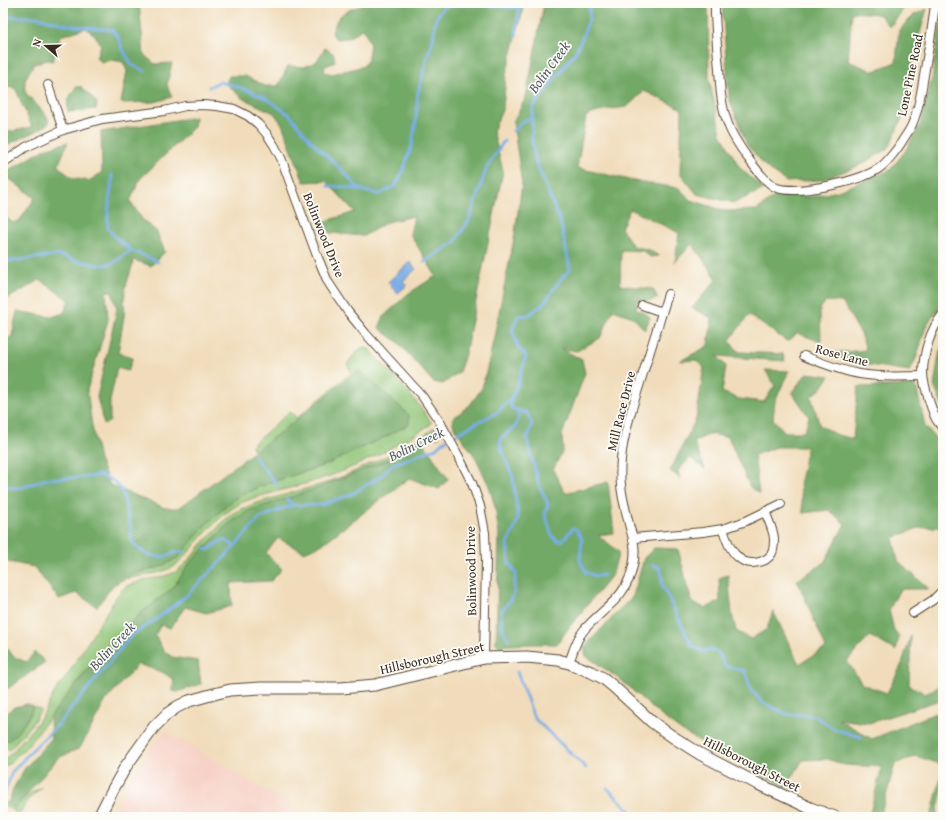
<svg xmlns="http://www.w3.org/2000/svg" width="946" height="820" font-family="'Gentium Book Plus',serif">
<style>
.built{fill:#f7d1c6}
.green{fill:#8ec375;stroke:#64764a}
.forest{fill:#72a966;stroke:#566a42}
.water{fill:#79ade6;stroke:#5a6c82}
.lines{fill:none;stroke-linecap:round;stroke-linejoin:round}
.stream{stroke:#79ade6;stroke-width:3}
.street-casing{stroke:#564535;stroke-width:10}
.secondary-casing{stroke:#564535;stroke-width:13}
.street{stroke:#fff;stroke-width:8}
.secondary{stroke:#fff;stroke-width:11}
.labels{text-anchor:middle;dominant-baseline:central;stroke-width:3.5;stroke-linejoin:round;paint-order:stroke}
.street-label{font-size:13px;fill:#3b2a1e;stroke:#fdfcf7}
.water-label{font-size:14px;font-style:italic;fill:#515864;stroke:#fdfcf7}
</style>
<rect width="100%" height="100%" fill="#fdfcf7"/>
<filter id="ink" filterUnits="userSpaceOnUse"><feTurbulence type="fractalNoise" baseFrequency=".025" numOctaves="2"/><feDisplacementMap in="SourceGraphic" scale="8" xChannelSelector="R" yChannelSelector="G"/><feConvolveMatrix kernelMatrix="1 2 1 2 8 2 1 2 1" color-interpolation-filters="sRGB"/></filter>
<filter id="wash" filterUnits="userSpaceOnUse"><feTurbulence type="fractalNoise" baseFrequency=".012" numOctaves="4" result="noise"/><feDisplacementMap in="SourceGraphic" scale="16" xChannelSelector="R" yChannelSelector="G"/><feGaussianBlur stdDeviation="0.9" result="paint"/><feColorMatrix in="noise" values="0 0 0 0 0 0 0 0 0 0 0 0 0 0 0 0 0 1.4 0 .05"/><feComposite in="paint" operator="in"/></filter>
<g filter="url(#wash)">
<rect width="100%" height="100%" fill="#f0dcba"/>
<path class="built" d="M166 731 266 791 290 803 284 817H112L121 798 136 770 152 746Z"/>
<g class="green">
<path d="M364 347 368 348C390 372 413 395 431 422L430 425C398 445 364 464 327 477 310 483 292 487 275 492 261 496 245 499 233 508 210 523 195 548 175 566 161 574 144 575 128 579V577L131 574 160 567 179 557 206 524 238 496 269 483 328 464 389 435 409 424 290 425 255 452 252 446 253 444 288 413 291 412 297 418 352 372 348 366 347 364 358 350Z"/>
<path d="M434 428H437L439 437 433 439H426L387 459 348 476 315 489 189 564 173 588 140 614 100 653 32 740 21 753 20 752 9 764 3 767V764L6 758 14 750 37 723 44 713 55 691 68 674 118 594 126 586 133 584 143 580 161 577 176 572 186 563 204 542 227 518 237 511 254 504 325 483 346 475 391 454 421 437Z"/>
<path d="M33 706 41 710 31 725 9 750 3 744V739L9 741 29 718Z"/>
<path d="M42 787 30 798 19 814 3 805V801L15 808 26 796Z"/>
</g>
<g class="forest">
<path d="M3 3H139L144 55 155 64 172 63 167 85 172 97 155 102 121 103 127 71 123 62 112 60 101 62 96 57 101 45 95 35 86 28 60 36 53 61 47 60 34 64 25 79V92L47 116 49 123 42 128 3 147V133L32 127 15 88 3 87Z"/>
<path d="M363 3H523L522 14 506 75 503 108 493 131 503 171 465 354 459 372 443 384 433 382 398 342 379 328 384 316 409 293 436 276 410 234 414 216 387 222 364 236 330 233 323 222 355 212 326 181 304 182 282 124 274 113 242 98 226 83 229 76H245L265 86H278L288 66 304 67 316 62 325 48 334 54 335 62 325 66 324 72 332 74 364 66 368 58 370 43 363 28 349 38 336 39 332 33C338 12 344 12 363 5Z"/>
<path d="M544 3H708L709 79 721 134 740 168 764 189 734 203 697 194 680 173 682 109 644 91 627 107 604 110 586 116 577 168 639 182 679 188 690 200 726 211 757 210 778 194 811 197 838 191 890 170 906 150 920 125 932 79 942 13 943 14V303L941 305 926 326 917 356 910 371 849 362 831 353 866 350 861 334 842 302 826 301 820 309 821 342 797 333 788 342 749 315 729 341 739 352 783 354 785 361 717 356 726 366 722 392 739 399 764 402 775 385 765 370 789 371 775 401 773 419 785 432H804L809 417 792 392 807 373 830 376 821 389 811 396 820 426 838 435 853 439 858 387 916 385 925 426 943 446V540L939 527 918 528 893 538 898 561 929 589H900L889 610 894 630 899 636 896 651 870 636 847 661 862 684 887 693 902 664 911 635 909 685 926 694 943 683V699L869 723 838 719 872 739 943 710V765L916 756 895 764 880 817H869L882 767 845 765 827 759 803 760 786 787 683 732 659 714 621 680 586 656 584 647 633 596 644 558 654 548 678 549 692 603 706 608 720 601 719 578 728 575 732 614 736 631 751 639 767 629 773 611 799 664 826 648 797 580 824 563 845 524 829 510 803 513 800 482 807 447H777L754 455 759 494 750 487 728 437 709 434 694 442 705 469 690 458 678 471 680 478 670 471 696 419 704 367 695 360 680 361 708 346 712 318 692 308 717 279 692 244 675 262 679 233 630 209 621 228 633 246 649 250 659 256 650 257 643 251 621 250 620 285 653 289 658 298 650 301 639 299 636 309 645 313 650 317 645 330 633 317 613 310 600 338 577 351 561 348 582 360 585 373 562 435 563 450 553 470 565 493 608 482 614 533 598 535 619 552 612 575 571 625 557 644H527L499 646 496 643 499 534 495 507 489 486 476 458 454 427 452 419 470 405 482 388 490 356 514 239 522 184 513 122 526 97Z"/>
<path d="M722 3H908L890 27 879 14 852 12 848 61 873 71 896 62 899 30 914 15 927 9 912 60 905 112 888 149 856 167 821 180 786 182 766 167 747 145 729 98Z"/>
<path d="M76 87H82L97 103 96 109 68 112C66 102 70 95 76 87Z"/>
<path d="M195 117 194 127 140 179 130 201 142 219 157 232 165 252 151 266 134 260 125 289 124 316 118 353 133 357 128 371 117 368 110 401V421L104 425 97 397 117 309 112 292 106 291 108 320 87 390 92 426 99 460 110 485 165 508H179L290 425 359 370 409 415V424L389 435 328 464 269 483 238 496 206 524 179 557 160 567 131 574 128 577 113 585 97 607 76 593 59 599 34 567 3 561V342L12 336 17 311 51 317 64 313 69 300 40 280 5 300H3V237L6 234 3 228V215L13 223 20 220 35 198 3 174 47 148 68 142 58 166 72 178 89 181 102 172 101 132Z"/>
<path d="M943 342V408L934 386 939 355Z"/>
<path d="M422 441 448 479 439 489 409 478 321 545 304 552 278 538 266 553 282 569 271 581 231 583 232 606 206 613 185 607 170 628 161 625 155 635 163 650 172 657 198 661 201 684 177 692 172 691 174 680 164 673 138 664 106 700 80 748 58 758 15 808 8 804 13 789 25 768 51 739 50 717 100 654 140 614 173 588 189 564 227 525 248 511 315 489 348 476 387 460Z"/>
<path d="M3 643 4 644 14 657 26 662 35 652 45 662 9 688 3 690Z"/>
<path d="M27 704 33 706C27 722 21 729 9 741L3 739V717L14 707Z"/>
<path d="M943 768V786L936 817H931Z"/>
</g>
<path class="water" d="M410 262 416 269 403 281 407 285 398 293 388 282Z"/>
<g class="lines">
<g class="stream">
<path d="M3 17H37L68 25 112 30 118 37 123 50 132 65 145 71"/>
<path d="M516 36 520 3"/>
<path d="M209 87 219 82 236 86 264 97 290 115 312 142 343 171 356 186 364 191 380 194 396 185 402 173 412 145 416 119 418 93 427 57 433 40 436 18 444 7 450 5 471 4 519 8"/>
<path d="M513 131 523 121 532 118"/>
<path d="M112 174 111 188 108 213V228L116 238 131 250 158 262"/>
<path d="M328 186 345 187 362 190"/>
<path d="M3 259 10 261 59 255 77 261 100 265 112 264 131 250"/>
<path d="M424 262 455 242 469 220 487 167 504 141"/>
<path d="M517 410 527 413 532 424 527 439 531 455 539 485 548 504 545 514 552 536 558 541 563 540 573 528 577 530 582 539 580 561 586 572 596 576 604 575"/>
<path d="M254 456 277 485"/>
<path d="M3 485 8 487 21 488 46 479 89 477 98 475 103 476 113 481 122 490 130 524 131 540 136 547 148 555 161 557 170 555 175 552H184"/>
<path d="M287 499 293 505"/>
<path d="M205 549 208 550C220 543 220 534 234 546"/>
<path d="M653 565 660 568 662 576V585L692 646 702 651 711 650 718 652 725 666 745 671 750 688 762 702 786 714 815 716 834 729 861 737"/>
<path d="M508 639 504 632 501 618 502 611 513 596 516 573 509 563 507 543 514 530 518 519 513 478 500 445 501 438 515 427 519 417 517 410 513 409 510 404 512 397"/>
<path d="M517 672 534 718 586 768"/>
<path d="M607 788 637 817"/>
<path d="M3 797 12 772 33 749 58 725 131 636 158 618 186 596 225 557 260 518 293 505H321L352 494 381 476 393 464 436 448 443 442 478 422 498 412 512 396 518 383 526 356 518 347 512 330 518 316 529 315 544 303 560 280 570 269 561 224 536 162 532 142V118L533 107 577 50 589 20 590 3"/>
</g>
</g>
</g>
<g filter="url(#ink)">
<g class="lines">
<defs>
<g id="street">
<path d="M715 3V14C716 32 717 50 719 68 720 87 721 106 728 124 733 139 763 183 777 188 799 195 865 181 882 166 887 162 898 148 901 143 905 136 911 129 913 122 920 105 922 87 925 69 929 47 933 25 935 3"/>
<path d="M48 85 63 130"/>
<path d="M3 163 26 147 63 130 102 119 164 111 185 106 202 105 217 106 234 109 248 116 258 124 266 133 274 145 281 158 316 253 328 282 348 312 366 334 422 396 440 422 460 459 472 483 480 506 485 533 486 560 484 658"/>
<path d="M642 305 662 312"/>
<path d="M943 314C930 330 923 354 923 374 923 383 932 411 936 419 938 422 941 426 943 429"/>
<path d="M804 356C822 363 841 371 860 374 881 378 903 376 923 376"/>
<path d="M723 529C726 539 730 551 739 558 747 566 766 564 772 553 774 549 774 542 774 538 773 529 768 520 765 511"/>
<path d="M633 538 703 532 723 529 746 521 781 504"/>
<path d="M913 613 933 600 943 590"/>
<path d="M569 663C573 652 576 639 584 630 604 607 626 599 633 566 635 557 635 547 633 539 632 534 630 529 629 524 626 511 622 498 621 485 618 457 626 428 634 402L668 294"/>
</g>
<path id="secondary" d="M99 817 112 791 126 766 154 727 167 714 177 707 189 701 214 694 230 690 261 688H341L375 685 484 658 527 657 558 660 569 663 591 672 603 678 614 687 652 722 673 737 700 754 756 783 810 808 835 817"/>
</defs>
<use href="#street" class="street-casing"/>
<use href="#secondary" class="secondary-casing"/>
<use href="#street" class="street"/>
<use href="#secondary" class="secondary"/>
</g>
</g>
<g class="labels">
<g class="street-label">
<text transform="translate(910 75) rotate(-78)">Lone Pine Road</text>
<text transform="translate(324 235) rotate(68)">Bolinwood Drive</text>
<text transform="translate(842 355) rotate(15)">Rose Lane</text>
<text transform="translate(621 411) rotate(-76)">Mill Race Drive</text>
<text transform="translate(471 571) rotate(-91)">Bolinwood Drive</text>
<text transform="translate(432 658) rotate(-13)">Hillsborough Street</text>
<text transform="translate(752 764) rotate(27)">Hillsborough Street</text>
</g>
<g class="water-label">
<text transform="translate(549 67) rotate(-54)">Bolin Creek</text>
<text transform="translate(416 444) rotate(-26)">Bolin Creek</text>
<text transform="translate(112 646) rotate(-47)">Bolin Creek</text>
</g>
</g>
<rect width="946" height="820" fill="none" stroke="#fdfcf7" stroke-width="16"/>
<g transform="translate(46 46) rotate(290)" stroke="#fdfcf7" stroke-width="3" paint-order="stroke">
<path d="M0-3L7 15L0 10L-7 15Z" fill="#3b2a1e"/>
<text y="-6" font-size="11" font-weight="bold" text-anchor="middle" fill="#3b2a1e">N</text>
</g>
</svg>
